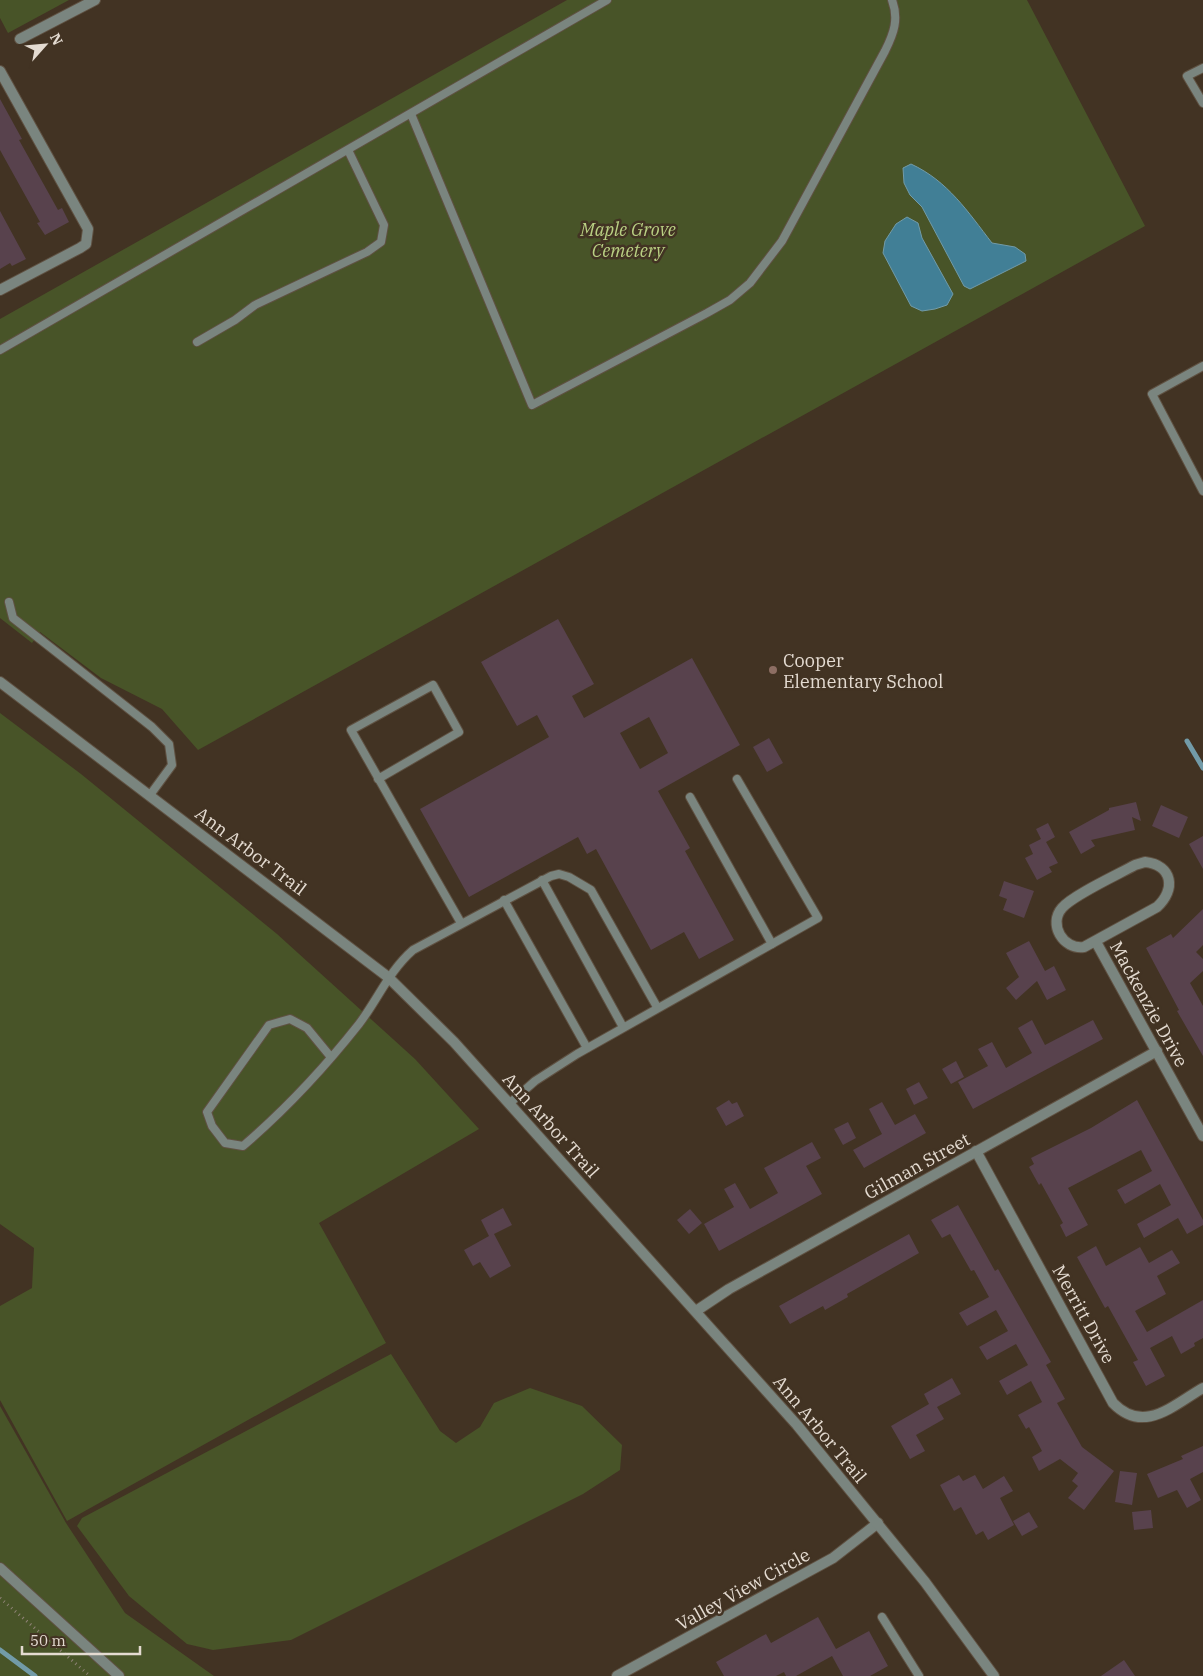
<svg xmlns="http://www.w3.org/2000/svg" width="1203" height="1676" font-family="'IBM Plex Serif',serif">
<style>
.green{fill:#485428}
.water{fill:#417f96;stroke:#729ba8}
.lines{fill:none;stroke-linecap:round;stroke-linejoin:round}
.stream{stroke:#729ba8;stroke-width:5}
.building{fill:#58424d;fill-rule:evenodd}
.service-casing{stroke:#5f5142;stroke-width:10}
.minor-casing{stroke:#5f5142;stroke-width:12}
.tertiary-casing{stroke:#5f5142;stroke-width:12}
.path{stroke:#8f8376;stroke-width:3;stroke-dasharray:1 4;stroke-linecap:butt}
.service{stroke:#7a857f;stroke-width:8}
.minor{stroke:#7a857f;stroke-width:10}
.tertiary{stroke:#7a857f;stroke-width:10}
.education-dot{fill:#8d6e63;stroke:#423323;stroke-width:2}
.labels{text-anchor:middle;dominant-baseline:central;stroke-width:5;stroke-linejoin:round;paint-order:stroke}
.park-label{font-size:18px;font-style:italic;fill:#b9d083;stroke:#423323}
.poi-label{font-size:18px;fill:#e4dbd1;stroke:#423323;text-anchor:start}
.street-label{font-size:18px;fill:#e4dbd1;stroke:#423323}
</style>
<rect width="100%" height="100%" fill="#423323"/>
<g class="green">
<path d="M0 0H69L8 33 0 18Z"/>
<path d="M567 0H1027L1145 226 198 750 162 709 101 678 40 632 32 643 0 618V319Z"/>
<path d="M0 713 81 774 277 934 415 1059 479 1129 319 1223 386 1343 67 1521 0 1400V1306L32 1288 34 1248 0 1224Z"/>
<path d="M391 1354 440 1431 456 1443 480 1427 494 1403 530 1388 582 1406 622 1445 620 1470 583 1494 291 1640 213 1650 187 1644 129 1596 77 1526 82 1518Z"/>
<path d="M0 1406 66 1523 125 1613 214 1676H0Z"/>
</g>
<g class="water">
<path d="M911 164C948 181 968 212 992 243L1015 247 1025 254 1026 261 970 289 964 286 922 207 910 195 904 183 903 168Z"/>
<path d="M907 217 918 223 922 238 953 294 947 305 935 309 922 311 911 306 883 253 885 241 896 224Z"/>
</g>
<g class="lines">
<g class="stream">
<path d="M1187 741 1203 768"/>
<path d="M0 1650 35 1676"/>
</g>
</g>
<g class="building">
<path d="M0 99 22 139 19 140 58 210 62 208 69 222 45 235 37 223 40 222 0 150Z"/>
<path d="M0 211 26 259 12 266 10 263 0 269Z"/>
<path d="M558 619 594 684 572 696 584 718 692 658 740 745 658 791 690 848 685 851 734 940 699 959 684 932 651 950 596 849 587 854 578 837 469 897 420 809 549 737 537 715 517 726 481 662ZM649 717 668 753 640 769 620 733Z"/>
<path d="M769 738 783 763 767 772 753 747Z"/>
<path d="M1136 802 1141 821 1132 817 1135 830 1091 840 1095 846 1081 854 1069 832 1109 810V808Z"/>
<path d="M1161 805 1188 817 1179 838 1152 826Z"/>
<path d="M1048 823 1055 837 1046 842 1058 863 1049 867 1052 872 1037 880 1025 858 1033 854 1029 845 1041 839 1036 829Z"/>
<path d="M1203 836V869L1189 844Z"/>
<path d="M1004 881 1034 891 1024 918 1003 910 1007 899 999 896Z"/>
<path d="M1203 909V945L1196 952 1203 959V971L1190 983 1203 1006V1056L1177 1011 1179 1010 1146 948 1171 934 1173 938Z"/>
<path d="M1029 941 1045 971 1054 966 1066 990 1047 1000 1037 981 1016 1000 1006 988 1019 977 1006 953Z"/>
<path d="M1032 1020 1045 1045 1093 1020 1103 1039 973 1109 958 1082 988 1066 978 1049 992 1042 1006 1068 1032 1053 1018 1028Z"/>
<path d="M956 1061 964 1077 951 1084 942 1069Z"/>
<path d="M919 1082 928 1098 914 1105 906 1089Z"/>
<path d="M729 1100 732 1104 737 1102 744 1116 726 1126 716 1108Z"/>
<path d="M1137 1100 1203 1220V1225L1187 1234 1178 1218 1144 1238 1137 1224 1171 1205 1160 1184 1125 1204 1117 1190 1152 1171 1141 1150 1068 1188 1088 1225 1066 1237 1060 1225 1063 1223 1041 1183 1039 1185 1029 1167 1034 1164 1031 1158 1091 1128Z"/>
<path d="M882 1102 895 1125 915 1114 926 1133 864 1168 853 1150 882 1134 869 1109Z"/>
<path d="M848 1122 856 1138 843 1145 834 1129Z"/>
<path d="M812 1142 821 1158 806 1166 822 1194 719 1251 704 1224 734 1207 724 1189 735 1183 750 1209 778 1193 764 1168Z"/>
<path d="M958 1205 995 1271 998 1269 1051 1362 1046 1365 1065 1399 1057 1403 1082 1447 1114 1471 1084 1510 1068 1498 1078 1486 1072 1481 1078 1473 1060 1459 1039 1471 1032 1457 1042 1451 1029 1427 1026 1429 1018 1415 1042 1402 1031 1381 1007 1395 999 1381 1028 1365 1016 1344 987 1360 979 1347 1008 1331 996 1310 967 1326 959 1313 989 1297 974 1270 971 1271 950 1234 942 1238 931 1220Z"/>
<path d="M503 1208 512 1225 494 1234 511 1266 490 1278 480 1262 473 1266 464 1250 489 1236 481 1220Z"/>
<path d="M690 1209 702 1223 689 1234 677 1220Z"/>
<path d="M909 1234 919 1253 847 1294 848 1297 825 1310 823 1306 790 1324 779 1306Z"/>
<path d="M1096 1246 1106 1266 1140 1247 1149 1263 1172 1250 1180 1263 1157 1276 1166 1294 1135 1311 1147 1332 1203 1300V1338L1194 1343 1195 1346 1181 1354 1172 1336 1150 1348 1165 1376 1146 1386 1133 1362 1138 1360 1108 1306 1105 1308 1077 1257Z"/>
<path d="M952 1378 961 1394 937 1407 944 1419 916 1435 925 1451 910 1459 891 1426 929 1404 924 1394Z"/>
<path d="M1203 1446V1472L1190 1479 1201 1500 1187 1508 1177 1490 1158 1498 1147 1474 1183 1459 1181 1456Z"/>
<path d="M1120 1471 1137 1473 1132 1505 1115 1502Z"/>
<path d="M959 1475 963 1481 975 1475 983 1489 1004 1476 1013 1491 1000 1498 1014 1525 988 1540 983 1531 976 1535 961 1507 954 1511 940 1485Z"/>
<path d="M1151 1510 1153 1528 1134 1530 1132 1512Z"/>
<path d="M1029 1512 1038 1527 1022 1536 1013 1521Z"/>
<path d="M818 1617 836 1649 869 1631 888 1666 870 1676H843L832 1656 796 1676H786L784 1672 776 1676H724L716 1662 766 1634 771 1643Z"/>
<path d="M1124 1660 1135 1676H1101Z"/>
</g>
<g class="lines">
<defs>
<g id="service">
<path d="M1203 68 1187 76 1203 103"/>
<path d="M411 114 532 405 707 313 730 300 750 283 782 241 885 51C894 33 899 19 892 0"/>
<path d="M197 342 235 320 255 305 367 252 381 242 384 225 348 150"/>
<path d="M0 350 607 0"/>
<path d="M1203 366 1152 394 1203 491"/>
<path d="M9 602 13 618 152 727 169 744 172 765 150 795"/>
<path d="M378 779 459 732 433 685 351 730C388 795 424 859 461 923"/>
<path d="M690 797 772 944"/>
<path d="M542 880 623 1027"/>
<path d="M504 900 587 1048"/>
<path d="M330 1056 307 1028 290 1019 269 1025 207 1112 212 1126 225 1143 243 1146C285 1110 325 1067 359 1024 378 999 389 971 413 950L551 876 559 874 569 877 591 890 657 1007"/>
<path d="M510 1103 535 1081 577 1054 818 918 737 779"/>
<path d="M882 1617 919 1676"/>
</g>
<g id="minor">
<path d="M20 39 95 0"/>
<path d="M0 71 88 229 86 244 80 248 0 290"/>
<path d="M1145 862C1173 865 1176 890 1157 907L1084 947C1063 950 1048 924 1062 908 1073 895 1119 874 1135 865Z"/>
<path d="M1096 942 1203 1136"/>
<path d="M976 1151 1113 1403C1144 1435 1173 1405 1203 1388"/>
<path d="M696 1311 729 1289 1157 1051"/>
<path d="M617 1676 833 1558 878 1523"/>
</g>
<g id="tertiary">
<path d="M0 682 388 977 454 1042 797 1425 925 1582 994 1676"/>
<path d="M0 1568 119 1676"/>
</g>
</defs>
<use href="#service" class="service-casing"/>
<use href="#minor" class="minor-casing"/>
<use href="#tertiary" class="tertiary-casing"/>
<path class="path" d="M0 1598 90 1676"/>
<use href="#service" class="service"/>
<use href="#minor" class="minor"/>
<use href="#tertiary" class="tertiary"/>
</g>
<circle class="education-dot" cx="773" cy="670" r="5"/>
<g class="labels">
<g class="park-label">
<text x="628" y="229">Maple Grove<tspan x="628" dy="21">Cemetery</tspan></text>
</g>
<g class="poi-label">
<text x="783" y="660">Cooper<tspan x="783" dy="21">Elementary School</tspan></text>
</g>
<g class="street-label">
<text transform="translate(251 851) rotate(37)">Ann Arbor Trail</text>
<text transform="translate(1149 1004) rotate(61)">Mackenzie Drive</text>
<text transform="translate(551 1125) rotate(48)">Ann Arbor Trail</text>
<text transform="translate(917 1166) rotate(-29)">Gilman Street</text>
<text transform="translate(1084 1314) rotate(61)">Merritt Drive</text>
<text transform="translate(820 1429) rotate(50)">Ann Arbor Trail</text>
<text transform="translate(743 1589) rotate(-29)">Valley View Circle</text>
</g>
</g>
<g transform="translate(45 45) rotate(63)" stroke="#423323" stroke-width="4" paint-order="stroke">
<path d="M0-4L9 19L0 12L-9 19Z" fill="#e4dbd1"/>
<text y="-8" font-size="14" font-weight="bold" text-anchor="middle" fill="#e4dbd1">N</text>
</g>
<path d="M22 1646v8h118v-8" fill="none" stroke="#e4dbd1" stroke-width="2.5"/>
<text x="30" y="1646" font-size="15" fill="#e4dbd1" stroke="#423323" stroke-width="4" paint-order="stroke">50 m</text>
</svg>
